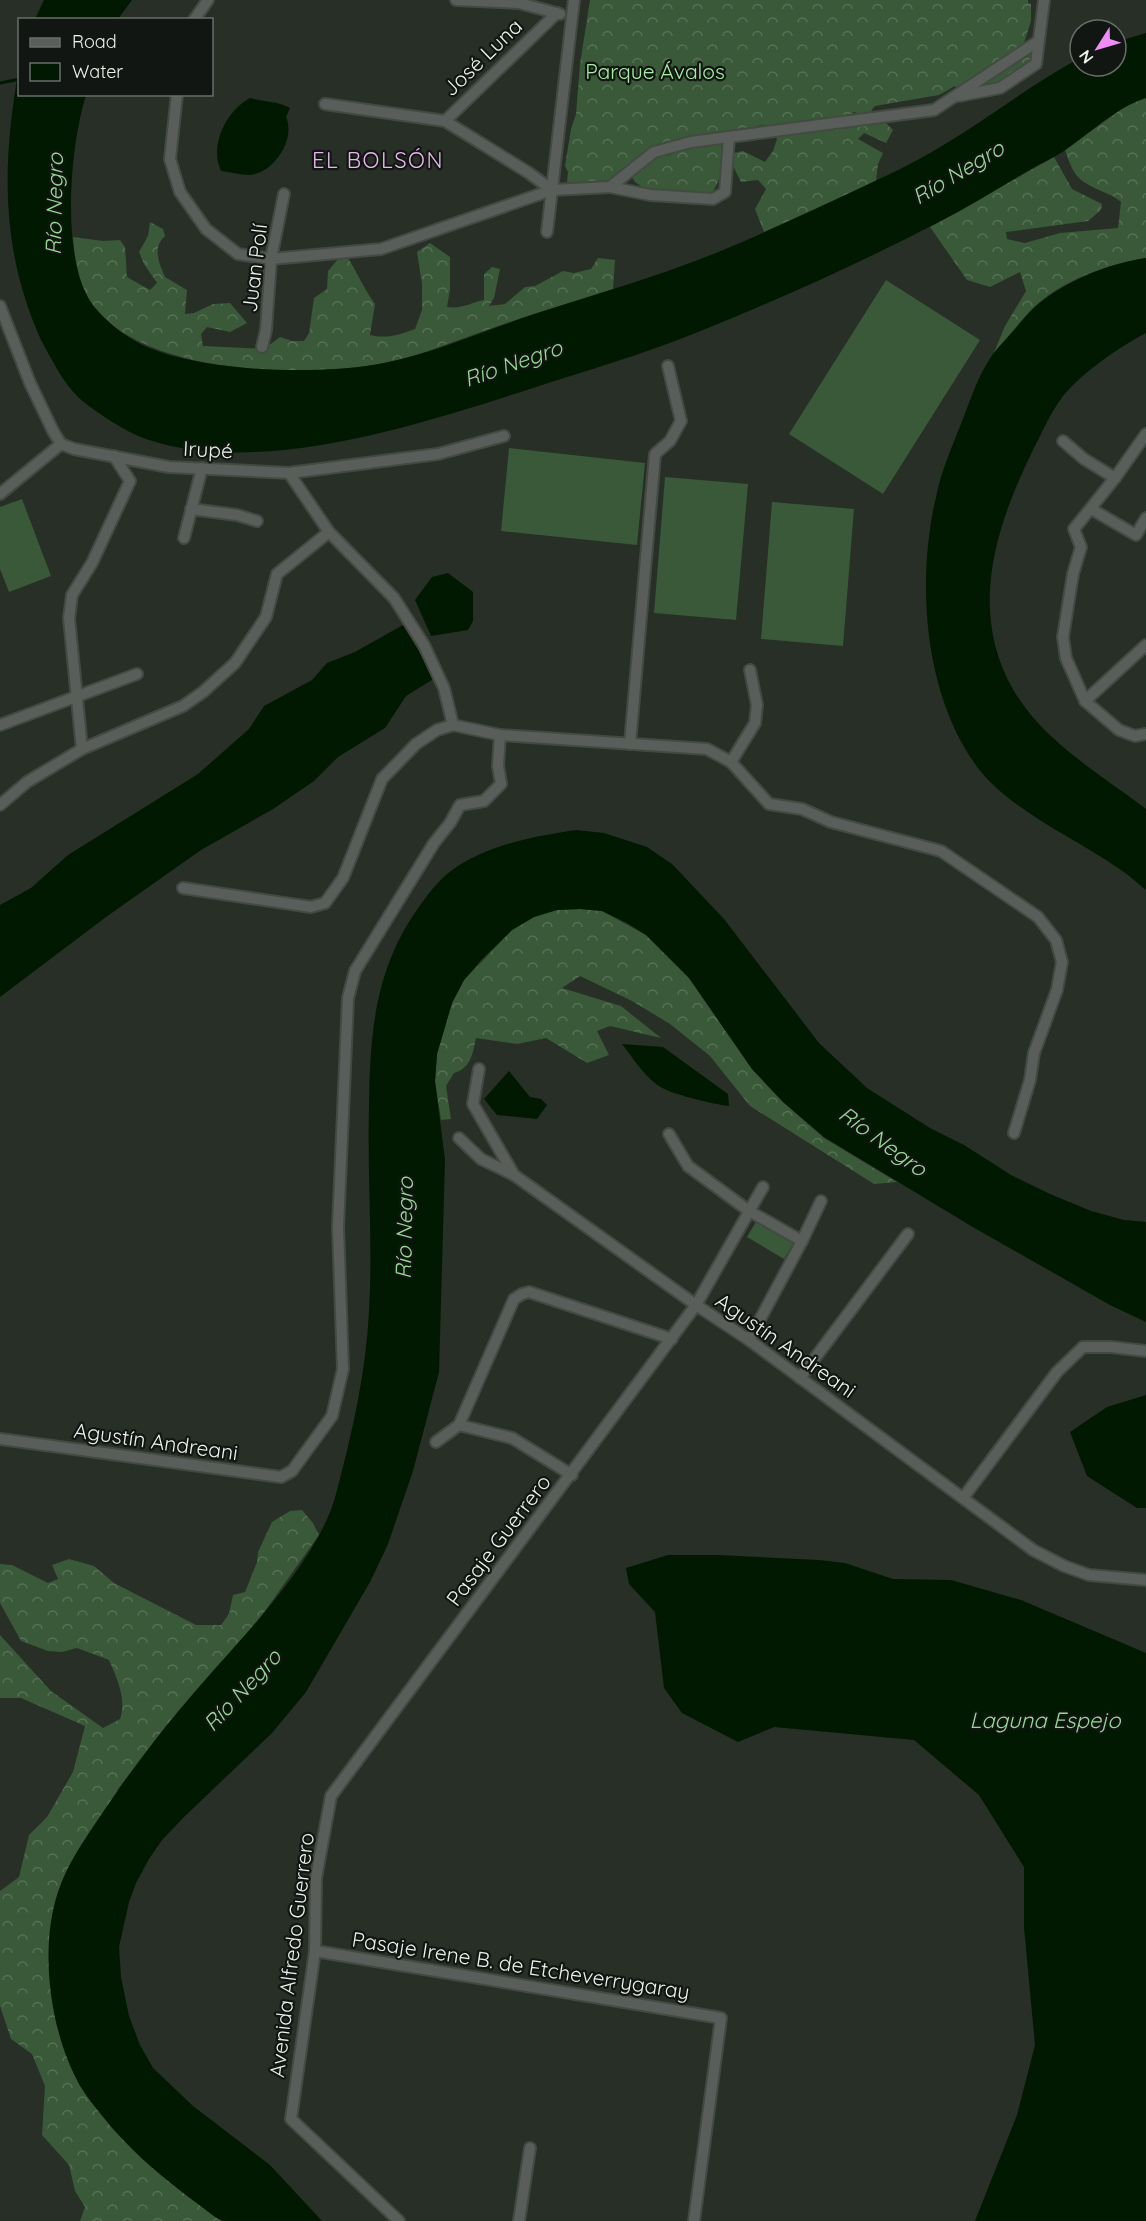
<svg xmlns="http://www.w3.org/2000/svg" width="1146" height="2221" font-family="Quicksand,sans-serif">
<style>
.forest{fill:url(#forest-crowns)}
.pitch{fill:#395938}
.water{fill:#001900}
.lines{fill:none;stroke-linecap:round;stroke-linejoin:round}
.stream{stroke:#001900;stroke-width:3}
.minor-casing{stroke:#434a42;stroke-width:14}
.minor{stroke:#5a5e5a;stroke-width:10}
.labels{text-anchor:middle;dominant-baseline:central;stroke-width:4.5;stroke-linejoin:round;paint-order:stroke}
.street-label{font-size:21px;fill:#ecf1eb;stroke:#121612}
.park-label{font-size:21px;fill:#a8eda6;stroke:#121612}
.neighbourhood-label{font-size:22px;letter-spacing:1.5px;fill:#ebb5f0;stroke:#121612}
.water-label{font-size:22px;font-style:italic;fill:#96d993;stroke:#121612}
</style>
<defs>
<pattern id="forest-crowns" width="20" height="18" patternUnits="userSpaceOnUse" patternTransform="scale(1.5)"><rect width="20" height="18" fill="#395938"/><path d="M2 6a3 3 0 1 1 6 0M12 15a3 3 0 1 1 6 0" fill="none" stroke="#567155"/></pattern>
</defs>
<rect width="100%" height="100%" fill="#272f26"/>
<g class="forest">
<path d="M590 0H1028V3L1031 4V21L1024 43 966 85 957 88 955 86 939 95 875 106 868 115 853 112 854 119H882L893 130 886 143 864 133 858 139 883 153 878 164 876 181 764 232 755 209 766 189 758 180 741 182 734 168V153L743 151 765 162 773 151 777 139 765 125 756 126 752 131 744 128 670 141 655 148 668 156 683 148 721 143C723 162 723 177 712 193H651L635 182 625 167 608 182H567L568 172 565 166 571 129 576 114 580 64Z"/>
<path d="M1032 51 1030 64 999 83 979 88Z"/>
<path d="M1146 98V258C1108 264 1060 281 1032 309 1018 323 1006 340 993 355L1005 326 1026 291 1020 272 990 287 967 280 930 227 1054 157 1072 189 1102 204 1101 210 1088 221 1006 232 1007 239 1025 243 1060 233 1118 228 1121 202C1114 196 1108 194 1099 190 1076 180 1073 173 1065 150L1130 103Z"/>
<path d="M150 222 163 229 165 236C152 248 159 263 165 277L187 290 185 314 194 313 213 304 230 303 247 323 230 332 207 327 201 334 203 346 264 349 280 337 292 341H304L309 333 314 298 327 289 328 271 344 252C356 269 363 288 375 304L370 335C387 339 399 335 415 329L422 310V284L417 252 430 243 450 257V290L447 307C463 309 469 303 484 300V274L492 267 500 269 494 298 489 306 505 304 525 287 535 286 563 271 574 273 591 269 598 258 615 260 613 289C570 303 526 316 484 331 450 343 419 356 384 363 308 379 142 375 93 305 78 284 75 261 73 237L103 241 120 240 125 247 127 277 150 290 157 283 144 264 139 252 148 236Z"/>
<path d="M580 909 602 911 646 935 689 978 752 1069 783 1102 824 1138 897 1182 874 1184 750 1106 710 1056 670 1024 632 1001 580 976 562 988 621 1006 661 1038 610 1026 597 1031 609 1055 587 1063 546 1038 517 1044 476 1038C473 1053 471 1068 454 1073L446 1086 451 1119 441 1120 435 1081 437 1054 452 1003 464 980 512 930 534 917 557 910Z"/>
<path d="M302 1510 313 1523 319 1535 250 1632 216 1667 165 1727 118 1789 50 1982 56 2022 69 2061 80 2086 111 2127 142 2159 177 2188 221 2221H80L85 2207 75 2191 69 2165 42 2135 45 2086 32 2054 11 2039 0 2006V1891L19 1877 29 1835 47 1817 73 1772 85 1726 21 1698H0V1635L51 1691 103 1728 120 1719C127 1699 117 1679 109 1660L77 1648 62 1652 48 1651 21 1641 0 1603V1564L12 1565 48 1583 58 1579 52 1565 69 1559 94 1566 114 1583 196 1625H221L229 1614 233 1595 245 1592 257 1562 258 1552 272 1522 290 1511Z"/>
</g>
<g class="pitch">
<path d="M886 280 980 340 883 494 789 434Z"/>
<path d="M509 448 645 463 637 545 501 531Z"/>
<path d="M665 477 748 484 736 620 654 613Z"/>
<path d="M22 499 51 576 9 592 0 569V507Z"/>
<path d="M772 502 854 509 843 646 761 639Z"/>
<path d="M757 1220 794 1242 784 1259 747 1237Z"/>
</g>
<g class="water">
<path d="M44 0H132L118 19H35Z"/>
<path d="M1146 33V98C1115 108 1090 133 1064 151 1053 158 1041 163 1031 169 1000 187 970 206 939 222 860 263 780 299 698 332 644 354 588 370 533 388 424 423 262 477 149 440 127 433 95 412 78 397 62 381 52 360 41 340 0 248 2 165 19 67L20 94 86 95C70 146 59 265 95 308 105 319 117 330 130 338 183 373 322 376 384 363 434 353 482 332 531 315 593 295 656 277 716 253 769 231 823 206 875 181 906 167 937 150 966 131 1004 107 1040 79 1080 58V66H1116V42Z"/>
<path d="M250 98C264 102 277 101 290 108L286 117C296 139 274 173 250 175 241 175 230 172 221 171 209 146 226 111 250 98Z"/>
<path d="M1146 258V333C1119 347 1083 372 1063 396 1050 413 1042 433 1032 452 995 528 968 612 1014 691 1044 742 1100 774 1146 809V890C1137 883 1128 874 1118 868 1073 837 1007 809 975 764 923 691 916 577 937 493 942 469 952 447 961 424 970 401 978 375 993 354 1000 345 1009 336 1017 327 1023 320 1028 313 1035 307 1065 281 1107 264 1146 258Z"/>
<path d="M448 573 473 592V621L468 630 431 636 415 600 432 577Z"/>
<path d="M403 625 435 678 406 696 385 728 338 757 314 781 273 809 201 850 106 917 0 997V905L31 888 68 855 198 774 249 729 264 706 312 680 327 663 355 652Z"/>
<path d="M576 830 604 833 647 847 672 864 724 919 819 1043 867 1088 930 1128 964 1145 1011 1175 1050 1194 1091 1211 1124 1220 1146 1222V1322L1110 1305 971 1226 824 1137 783 1102 752 1069 689 978 646 935 627 923 602 911 580 909 557 910 534 917 512 930 482 959 464 980 452 1003 437 1054 435 1081 445 1160 439 1372 413 1471 388 1544 370 1582 306 1692 272 1733 184 1817 162 1840 149 1859 136 1883 129 1902 119 1947 121 1977 129 2016 140 2045 153 2068 193 2106 270 2165 322 2221C299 2221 275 2221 251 2221 243 2221 233 2221 225 2221 217 2220 209 2212 202 2207 167 2181 132 2153 104 2118 95 2107 85 2095 78 2082 50 2030 39 1949 58 1892 67 1864 85 1839 101 1815 136 1763 174 1714 216 1668 257 1621 320 1555 336 1494 352 1434 366 1373 369 1311 373 1243 367 1174 369 1106 370 1031 375 967 421 904 432 889 442 876 458 866 493 844 535 836 576 830Z"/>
<path d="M622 1044 663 1047 728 1094 729 1106C713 1104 668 1094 656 1084 642 1073 633 1058 622 1044Z"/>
<path d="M509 1071 530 1097 541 1099 547 1105 537 1119 497 1115 484 1099Z"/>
<path d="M1146 1395V1508H1137L1087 1476 1070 1432 1107 1407Z"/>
<path d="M668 1555H719L819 1560 845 1563 893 1579 951 1580 1021 1600 1146 1653V2221H975L1017 2115 1035 2045 1024 1927V1867L979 1795 914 1740 774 1727 738 1742 682 1713 664 1688 655 1612 629 1584 626 1568Z"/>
</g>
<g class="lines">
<path class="stream" d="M0 83 20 79"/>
<defs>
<g id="minor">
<path d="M456 0 519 3 560 14"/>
<path d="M194 20 208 0"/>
<path d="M177 94 170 159 180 192 206 229 238 254 271 259 381 249 552 190 610 187 654 152 691 142 934 110 1037 42"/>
<path d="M959 96 1000 88 1036 64 1044 0"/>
<path d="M325 104 445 121 529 173 552 190"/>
<path d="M445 121 557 13"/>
<path d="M610 187 650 195 713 199 725 192 729 137"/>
<path d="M547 232 574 0"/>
<path d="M0 306 30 383 53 431 61 444 74 449 169 467 289 473 438 454 504 436"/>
<path d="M262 347 266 330 271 259 284 194"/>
<path d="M1063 441 1084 459 1115 478 1074 529 1081 547 1073 574 1063 637 1066 658 1085 701 1119 730 1135 736 1146 734"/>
<path d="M289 473 329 532 394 598 424 645 444 688 453 725 500 735 707 749 731 762 769 804 802 809 831 822 941 851 1038 917 1056 940 1062 962 1057 990 1034 1053 1030 1080 1014 1133"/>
<path d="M1115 478 1146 434"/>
<path d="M0 494 61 444"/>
<path d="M191 509 237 515 257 521"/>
<path d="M1091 509 1136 535 1146 518"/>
<path d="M184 538 202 468"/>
<path d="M1085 701 1146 645"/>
<path d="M0 725 137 674"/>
<path d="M630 744 655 454 670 441 681 421 668 366"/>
<path d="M82 749 69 618 72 595 92 563 130 481 114 456"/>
<path d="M731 762 755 723 757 705 750 670"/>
<path d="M0 805 27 782 82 749 183 706 203 692 235 663 266 617 277 574 329 532"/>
<path d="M183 888 311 907 325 903 343 878 382 779 416 744 437 730 453 725"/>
<path d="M479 1069 473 1104 514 1175 696 1305 749 1340 1033 1550 1064 1566 1089 1575 1146 1580"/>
<path d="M669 1134 688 1166 749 1211 802 1241"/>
<path d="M459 1138 481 1159 514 1175"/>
<path d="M749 1340 802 1241 821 1201"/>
<path d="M800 1378 908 1234"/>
<path d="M459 1425 512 1438 572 1475"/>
<path d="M0 1439 281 1477 292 1471 332 1416 343 1369 338 1227 348 998 355 971 434 843 450 823 460 805 484 801 501 784 498 766 500 735"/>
<path d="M436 1442 459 1425 514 1299 522 1294 529 1292 672 1339"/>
<path d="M963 1498 1057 1372 1083 1347H1111L1146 1351"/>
<path d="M315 1951 721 2018 694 2221"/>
<path d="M399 2221 291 2119 315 1951 316 1878 331 1796 696 1305 763 1187"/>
<path d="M519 2221 530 2148"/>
</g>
</defs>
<use href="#minor" class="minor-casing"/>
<use href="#minor" class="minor"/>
</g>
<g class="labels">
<g class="street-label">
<text transform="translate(482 57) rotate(-44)">José Luna</text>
<text transform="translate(254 268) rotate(-83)">Juan Polí</text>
<text transform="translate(208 449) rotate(3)">Irupé</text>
<text transform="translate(786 1345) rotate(35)">Agustín Andreani</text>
<text transform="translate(156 1441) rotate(8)">Agustín Andreani</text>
<text transform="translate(498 1540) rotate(-53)">Pasaje Guerrero</text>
<text transform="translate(291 1955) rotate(-83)">Avenida Alfredo Guerrero</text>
<text transform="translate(521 1965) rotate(9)">Pasaje Irene B. de Etcheverrygaray</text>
</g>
<g class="park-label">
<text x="655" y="71">Parque Ávalos</text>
</g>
<g class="neighbourhood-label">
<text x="378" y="160">EL BOLSÓN</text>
</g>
<g class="water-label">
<text transform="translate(958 172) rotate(-31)">Río Negro</text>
<text transform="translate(54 204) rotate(-89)">Río Negro</text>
<text transform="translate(513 363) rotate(-19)">Río Negro</text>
<text transform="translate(883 1141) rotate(36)">Río Negro</text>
<text transform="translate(404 1228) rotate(-89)">Río Negro</text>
<text transform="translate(242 1690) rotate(-47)">Río Negro</text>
<text x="1045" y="1720">Laguna Espejo</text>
</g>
</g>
<rect x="18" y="18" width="195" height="78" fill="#121612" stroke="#696e69" stroke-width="1.5"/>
<rect x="30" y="38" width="30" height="9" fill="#5a5e5a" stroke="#696e69" stroke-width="1.5"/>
<text x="72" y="48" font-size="18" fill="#ecf1eb">Road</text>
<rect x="30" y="63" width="30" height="18" fill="#001900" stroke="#696e69" stroke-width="1.5"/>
<text x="72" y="78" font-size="18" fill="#ecf1eb">Water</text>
<g transform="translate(1098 48) rotate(233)"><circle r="28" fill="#121612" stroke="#696e69" stroke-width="1.5"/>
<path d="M0-4.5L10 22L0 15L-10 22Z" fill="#ee8cf8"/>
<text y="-9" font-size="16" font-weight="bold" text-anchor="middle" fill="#ecf1eb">N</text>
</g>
</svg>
